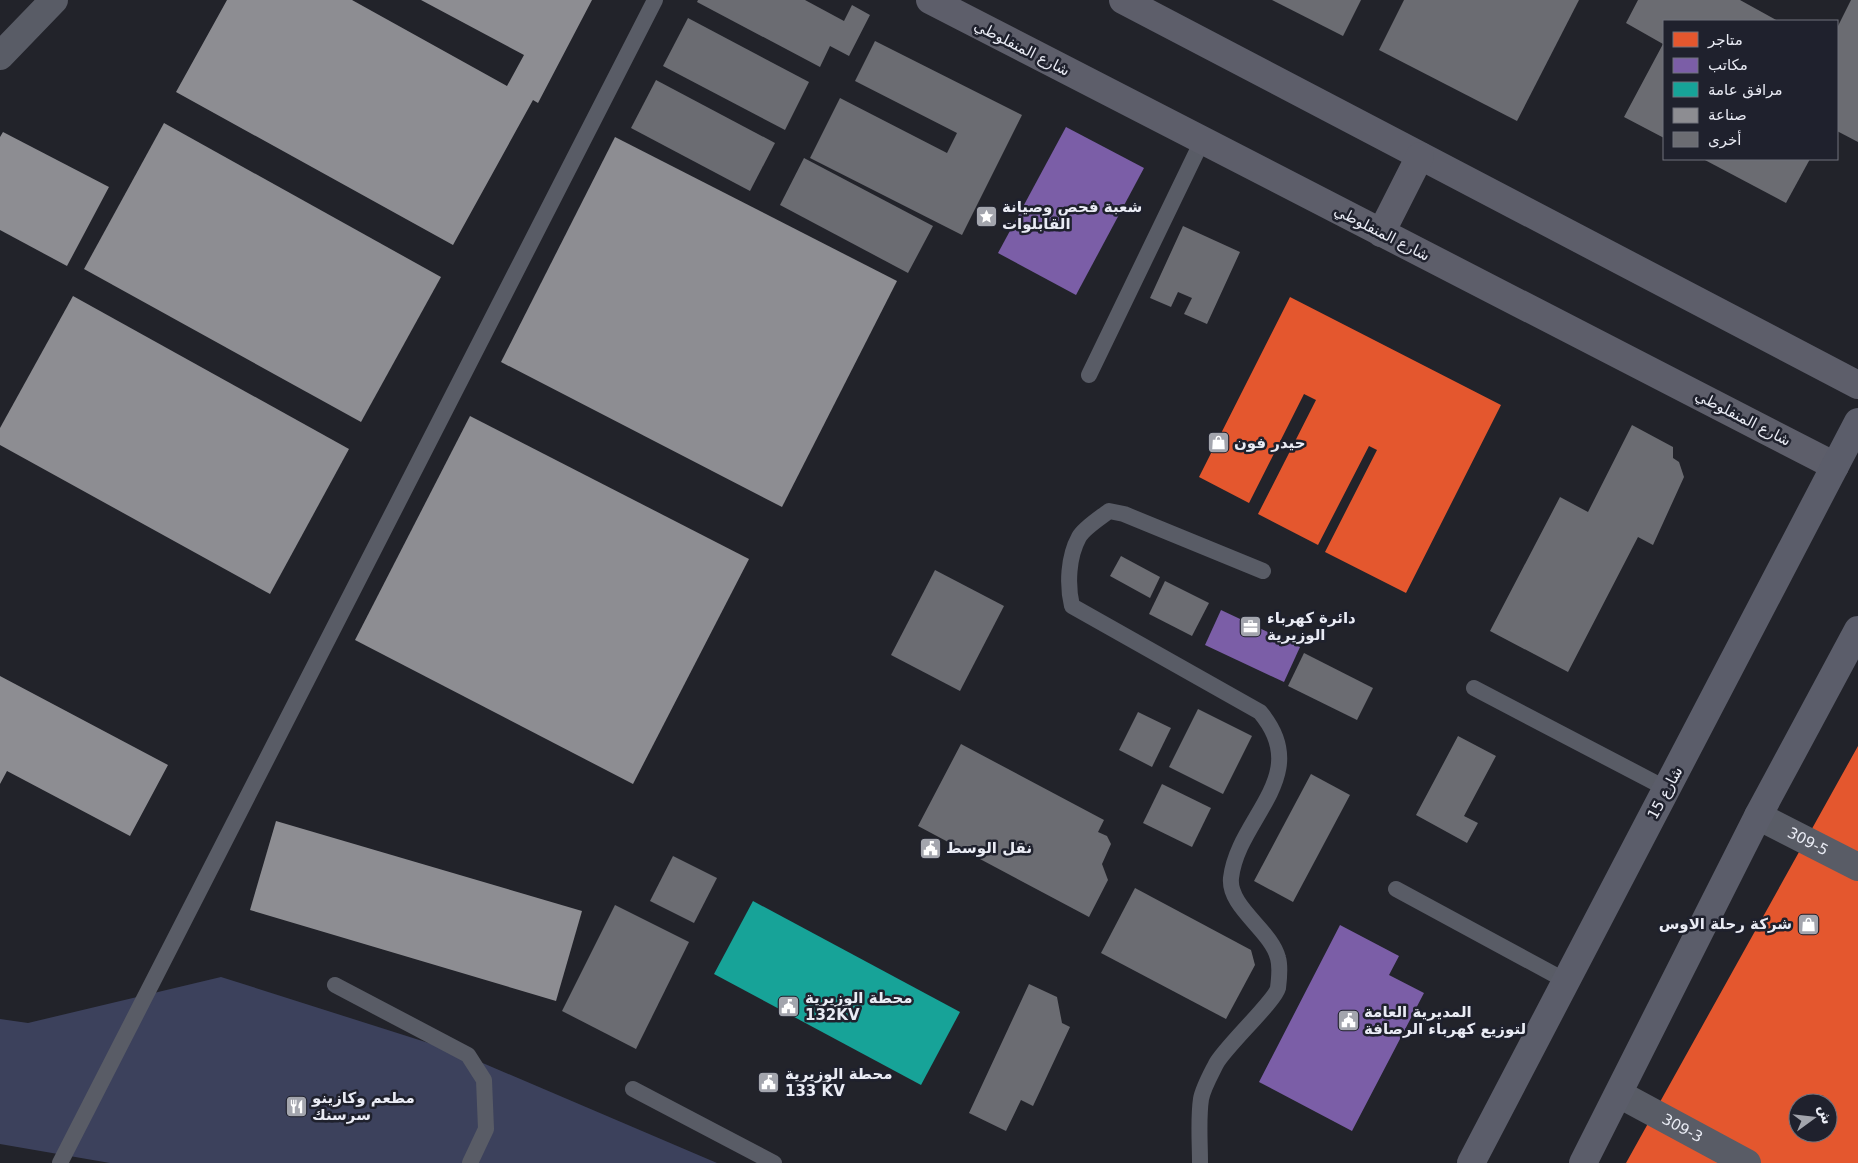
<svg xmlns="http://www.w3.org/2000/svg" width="1858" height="1163" font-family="'DejaVu Sans','Noto Sans Arabic',sans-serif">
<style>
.green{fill:#3c415c}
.shops{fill:#e4572e;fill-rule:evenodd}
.offices{fill:#7b5ea7}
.public{fill:#17a398}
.industry{fill:#8d8d92}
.building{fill:#6b6c72}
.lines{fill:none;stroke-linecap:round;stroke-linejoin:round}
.lane{stroke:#595c66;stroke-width:16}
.street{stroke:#595c66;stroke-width:28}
.secondary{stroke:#5d5e6a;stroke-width:28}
.primary{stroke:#5b5d6a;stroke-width:28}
.labels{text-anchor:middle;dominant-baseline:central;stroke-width:5;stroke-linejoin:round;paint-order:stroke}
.street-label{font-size:15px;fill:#e9ebf4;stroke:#1f212d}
.poi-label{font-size:15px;font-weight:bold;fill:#e9ebf4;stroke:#1f212d;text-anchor:start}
</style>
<rect width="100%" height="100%" fill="#22232a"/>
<path class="green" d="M221 977 457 1052 717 1163H110L0 1144V1019L28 1023Z"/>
<g class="shops">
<path d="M1290 297 1501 405 1406 593 1325 552 1377 450 1369 446 1318 545 1258 514 1316 400 1304 394 1249 503 1199 477Z"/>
<path d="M1858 746V1163H1626ZM1798 1103H1828V1133H1798Z"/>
</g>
<g class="offices">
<path d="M1066 127 1144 168 1076 295 998 253Z"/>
<path d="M1221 610 1300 647 1284 682 1205 645Z"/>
<path d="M1340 925 1399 956 1389 975 1424 993 1352 1131 1259 1082Z"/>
</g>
<path class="public" d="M753 901 960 1012 921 1085 714 974Z"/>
<g class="industry">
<path d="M227 0H352L507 86 524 55 421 0H592L538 103 533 100 453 245 176 92Z"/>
<path d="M164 123 441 277 361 422 84 269Z"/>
<path d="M3 132 109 187 67 266 0 230V137Z"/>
<path d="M615 137 897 281 782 507 501 362Z"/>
<path d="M73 296 349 449 270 594 0 445V428Z"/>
<path d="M470 416 749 559 633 784 355 640Z"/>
<path d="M0 676 168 765 130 836 7 771 0 784Z"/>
<path d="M276 821 582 911 556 1001 250 910Z"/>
</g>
<g class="building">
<path d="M698 0H805L844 21 852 5 870 15 849 56 830 46 820 67 697 2Z"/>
<path d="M1272 0H1361L1343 36Z"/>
<path d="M1404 0H1579L1517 121 1379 50Z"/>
<path d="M1638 0H1740L1778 21H1664V138L1624 117 1663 44 1626 23Z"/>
<path d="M1851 0H1858V142L1837 131V28Z"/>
<path d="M688 18 809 82 785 130 663 66Z"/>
<path d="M875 41 1022 115 962 235 810 158 840 98 947 153 957 133 855 81Z"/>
<path d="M656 80 775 143 750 191 631 128Z"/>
<path d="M804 158 933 226 908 273 780 205Z"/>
<path d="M1703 159H1810L1786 203Z"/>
<path d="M1183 226 1240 252 1207 324 1184 314 1192 298 1178 292 1171 307 1150 298Z"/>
<path d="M1632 425 1673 447V458L1679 462 1684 477 1653 545 1638 537 1568 672 1490 631 1560 497 1588 512Z"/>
<path d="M1121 556 1160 577 1150 598 1110 576Z"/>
<path d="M935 570 1004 606 960 691 891 655Z"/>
<path d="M1165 581 1209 603 1192 636 1149 614Z"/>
<path d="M1304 653 1373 688 1357 720 1288 686Z"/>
<path d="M1198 709 1252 736 1223 794 1169 767Z"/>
<path d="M1138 712 1171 728 1152 767 1119 750Z"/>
<path d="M1458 736 1496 756 1464 816 1478 823 1467 843 1416 815Z"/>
<path d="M961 744 1104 820 1098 832 1107 836 1111 844 1102 864 1108 880 1089 917 918 826Z"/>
<path d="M1311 774 1350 795 1293 902 1254 881Z"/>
<path d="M1162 784 1211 808 1192 847 1143 823Z"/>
<path d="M673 856 717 878 694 923 650 901Z"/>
<path d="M1135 888 1251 950 1255 965 1226 1019 1101 953Z"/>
<path d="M615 905 689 942 636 1049 562 1011Z"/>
<path d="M1029 984 1057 997 1062 1023 1070 1027 1033 1106 1021 1100 1006 1131 969 1113Z"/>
</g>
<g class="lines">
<g class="lane">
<path d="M1089 375 1202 141"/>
<path d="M1474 688 1667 789"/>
<path d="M1396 889 1566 981"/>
<path d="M335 985 468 1055 484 1080 486 1129 470 1163"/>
<path d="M633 1089 774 1163"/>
<path d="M60 1163 655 0"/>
<path d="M1200 1163C1200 1142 1198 1119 1201 1099 1203 1088 1211 1074 1216 1064 1225 1047 1275 1001 1278 988 1279 980 1280 965 1278 958 1271 930 1228 907 1231 878 1238 817 1314 776 1260 712L1072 606C1067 585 1068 557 1079 537 1084 528 1100 518 1109 511L1124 514 1263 571"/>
</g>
<g class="street">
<path d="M0 56 54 0"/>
<path id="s1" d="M1758 816 1858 867"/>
<path id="s2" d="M1619 1094 1747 1163"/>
</g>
<g class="secondary">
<path d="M930 0 1835 466"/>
<path d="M1123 0 1858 385"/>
<path d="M1381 233 1420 156"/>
</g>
<g class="primary">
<path d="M1471 1163 1858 422"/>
<path d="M1583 1163 1758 816 1858 630"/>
</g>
</g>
<defs>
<symbol id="sight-square" viewBox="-11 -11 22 22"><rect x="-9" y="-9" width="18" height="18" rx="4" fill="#a3a5ad" stroke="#1f212d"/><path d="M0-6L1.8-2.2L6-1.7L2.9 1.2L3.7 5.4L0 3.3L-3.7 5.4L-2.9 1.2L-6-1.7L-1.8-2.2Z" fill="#fff"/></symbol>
<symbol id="shop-square" viewBox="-11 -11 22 22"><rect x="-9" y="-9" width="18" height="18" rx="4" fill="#a3a5ad" stroke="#1f212d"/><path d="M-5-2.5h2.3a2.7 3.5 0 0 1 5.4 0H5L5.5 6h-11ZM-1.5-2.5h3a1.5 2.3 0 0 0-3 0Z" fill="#fff"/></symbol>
<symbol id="office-square" viewBox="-11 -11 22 22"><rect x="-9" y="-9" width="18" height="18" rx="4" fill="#a3a5ad" stroke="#1f212d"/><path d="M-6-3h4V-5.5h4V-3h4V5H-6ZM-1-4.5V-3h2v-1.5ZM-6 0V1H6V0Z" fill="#fff"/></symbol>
<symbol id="civic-square" viewBox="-11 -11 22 22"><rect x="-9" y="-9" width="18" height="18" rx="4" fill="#a3a5ad" stroke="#1f212d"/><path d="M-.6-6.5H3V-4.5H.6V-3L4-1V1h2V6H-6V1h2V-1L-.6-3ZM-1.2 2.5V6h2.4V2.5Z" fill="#fff"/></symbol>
<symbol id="restaurant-square" viewBox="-11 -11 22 22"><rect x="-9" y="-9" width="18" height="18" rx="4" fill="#a3a5ad" stroke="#1f212d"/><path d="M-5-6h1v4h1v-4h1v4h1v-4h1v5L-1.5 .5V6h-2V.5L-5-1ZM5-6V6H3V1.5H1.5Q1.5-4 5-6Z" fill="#fff"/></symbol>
</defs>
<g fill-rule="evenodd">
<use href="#sight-square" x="974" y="204" width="25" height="25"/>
<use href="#shop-square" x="1206" y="430" width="25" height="25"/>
<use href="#office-square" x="1238" y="614" width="25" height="25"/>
<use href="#civic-square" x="918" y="836" width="25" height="25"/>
<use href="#shop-square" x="1796" y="912" width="25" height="25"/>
<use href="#civic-square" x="776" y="994" width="25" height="25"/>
<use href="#civic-square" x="1336" y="1008" width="25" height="25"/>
<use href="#civic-square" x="756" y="1070" width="25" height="25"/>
<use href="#restaurant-square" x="284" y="1094" width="25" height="25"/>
</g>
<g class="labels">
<g class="street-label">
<text transform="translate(1022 48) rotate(27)">شارع المنفلوطي</text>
<text transform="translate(1382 233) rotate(27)">شارع المنفلوطي</text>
<text transform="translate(1743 418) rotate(27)">شارع المنفلوطي</text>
<text transform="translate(1665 793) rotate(-62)">شارع 15</text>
<text stroke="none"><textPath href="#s1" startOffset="56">309-5</textPath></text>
<text stroke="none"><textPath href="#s2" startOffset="72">309-3</textPath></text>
</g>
<g class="poi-label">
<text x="1002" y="207">شعبة فحص وصيانة<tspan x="1002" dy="17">القابلوات</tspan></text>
<text x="1234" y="443">حيدر فون</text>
<text x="1267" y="618">دائرة كهرباء<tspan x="1267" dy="17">الوزيرية</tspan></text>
<text x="946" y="848">نقل الوسط</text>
<text x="1792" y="924" text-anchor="end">شركة رحلة الاوس</text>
<text x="805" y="998">محطة الوزيرية<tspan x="805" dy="17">132KV</tspan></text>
<text x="1364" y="1012">المديرية العامة<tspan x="1364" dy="17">لتوزيع كهرباء الرصافة</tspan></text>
<text x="785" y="1074">محطة الوزيرية<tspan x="785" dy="17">133 KV</tspan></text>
<text x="312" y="1098">مطعم وكازينو<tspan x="312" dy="17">سرسنك</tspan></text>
</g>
</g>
<rect x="1663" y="20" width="175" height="140" fill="#1f212d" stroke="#70727d"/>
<rect x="1673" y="32" width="25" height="15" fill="#e4572e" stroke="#70727d"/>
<text x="1708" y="45" font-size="15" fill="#e9ebf4">متاجر</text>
<rect x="1673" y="58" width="25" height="15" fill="#7b5ea7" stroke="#70727d"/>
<text x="1708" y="70" font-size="15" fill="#e9ebf4">مكاتب</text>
<rect x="1673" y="82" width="25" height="15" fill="#17a398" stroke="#70727d"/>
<text x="1708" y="95" font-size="15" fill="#e9ebf4">مرافق عامة</text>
<rect x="1673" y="108" width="25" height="15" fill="#8d8d92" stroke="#70727d"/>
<text x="1708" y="120" font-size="15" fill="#e9ebf4">صناعة</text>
<rect x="1673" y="132" width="25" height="15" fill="#6b6c72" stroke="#70727d"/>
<text x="1708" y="145" font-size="15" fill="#e9ebf4">أخرى</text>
<g transform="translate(1813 1118) rotate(75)"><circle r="24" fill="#1f212d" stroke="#70727d"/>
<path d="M0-4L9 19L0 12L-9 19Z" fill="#a3a5ad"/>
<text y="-8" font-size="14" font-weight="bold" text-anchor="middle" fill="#e9ebf4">ش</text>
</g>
</svg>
